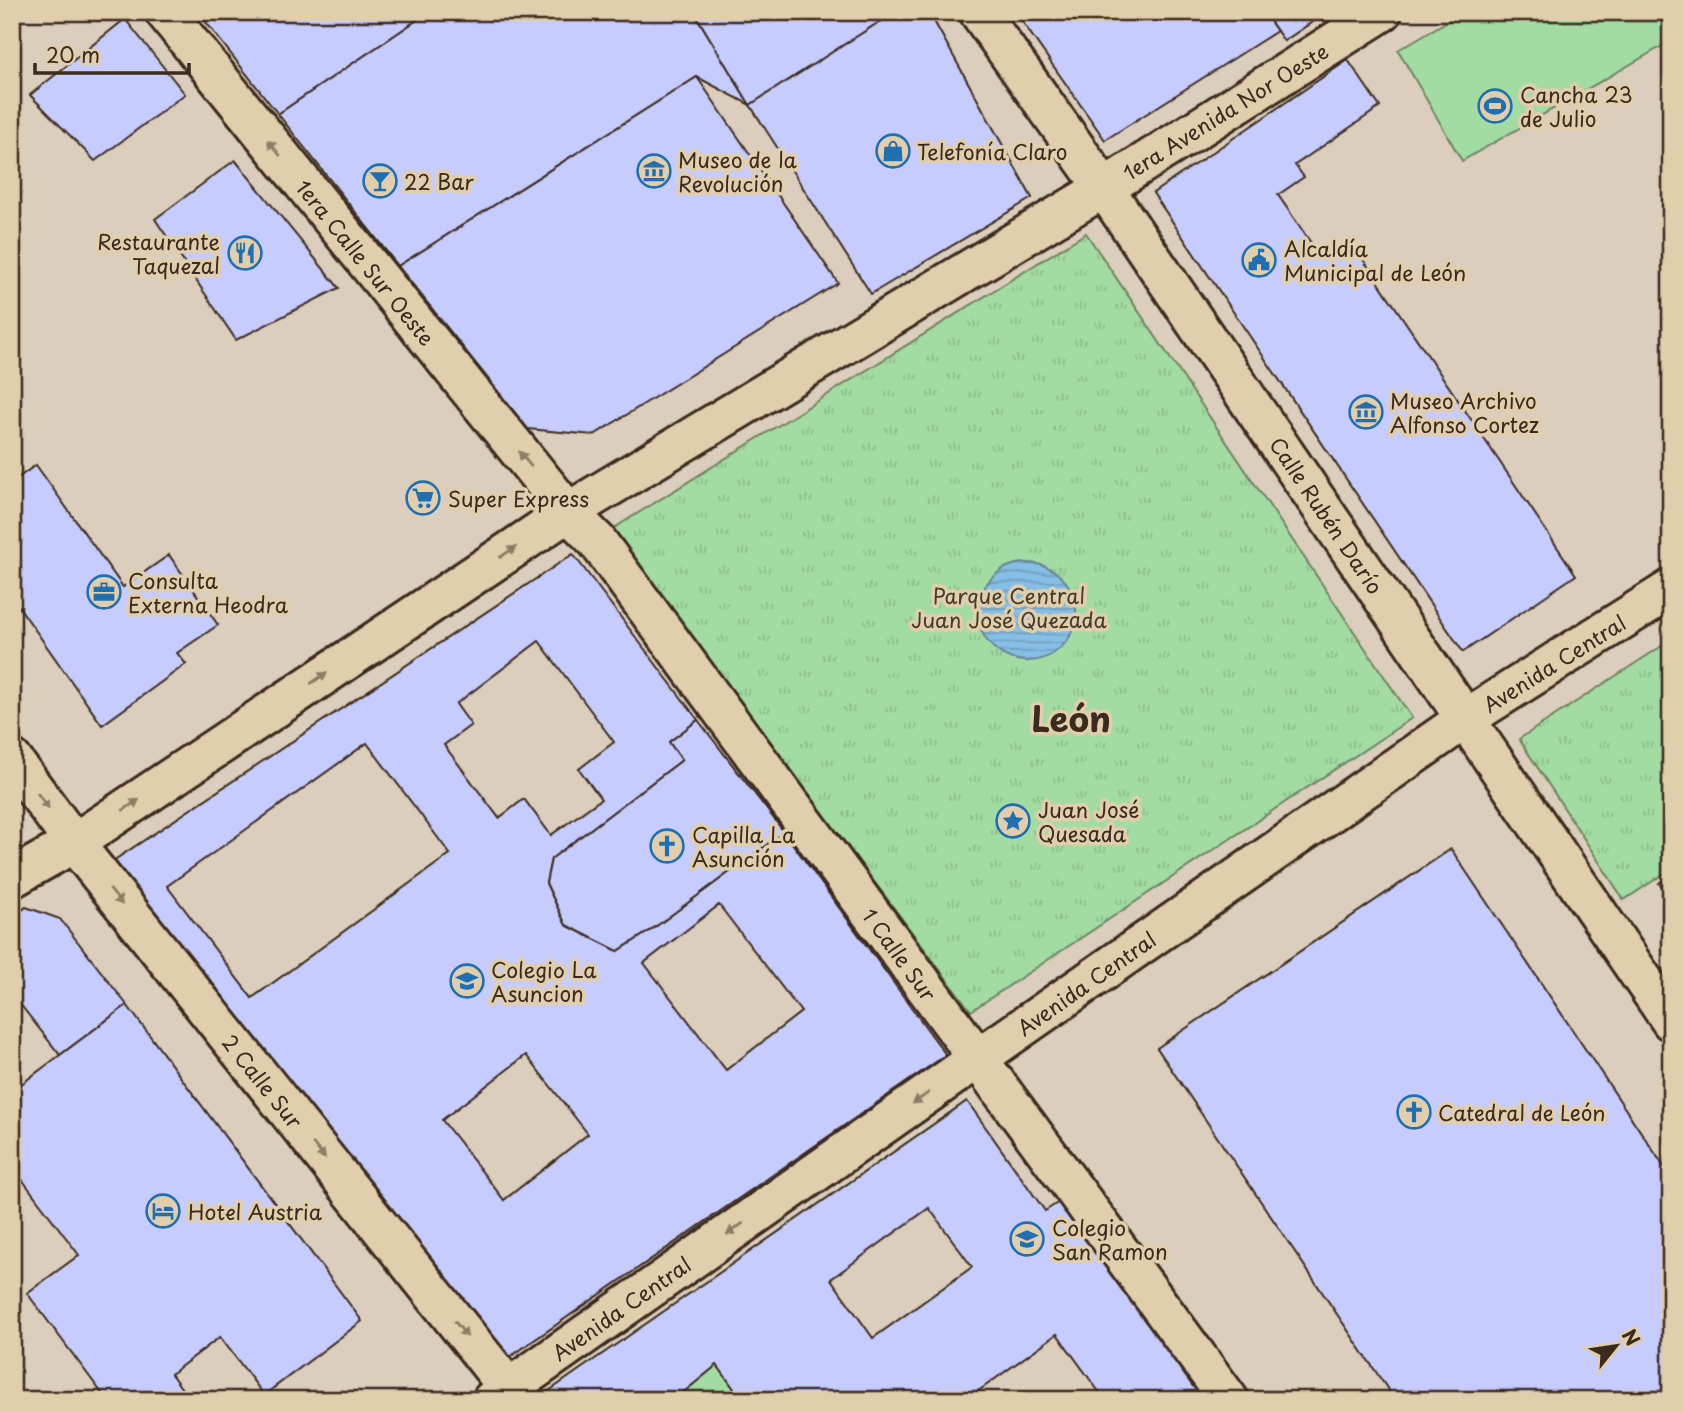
<svg xmlns="http://www.w3.org/2000/svg" width="1683" height="1412" font-family="'Playpen Sans',sans-serif">
<style>
.park{fill:url(#park-tufts);stroke:#6e8360;stroke-width:2}
.garden{fill:#a2dca2;stroke:#6e8360;stroke-width:2}
.water{fill:url(#water-rules);stroke:#688395;stroke-width:2}
.building{fill:#c6ccfe;stroke:#3b2a1e;stroke-width:2;fill-rule:evenodd}
.lines{fill:none;stroke-linecap:round;stroke-linejoin:round}
.pedestrian-casing{stroke:#3b2a1e;stroke-width:44}
.minor-casing{stroke:#3b2a1e;stroke-width:44}
.pedestrian{stroke:#e0ceac;stroke-width:38}
.minor{stroke:#e0ceac;stroke-width:38}
.oneway{fill:#8e7c65}
.labels{text-anchor:middle;dominant-baseline:central;stroke-width:7;stroke-linejoin:round;paint-order:stroke}
.poi-label{font-size:21px;fill:#3b2a1e;stroke:#e0ceac;text-anchor:start}
.street-label{font-size:21px;fill:#3b2a1e;stroke:#e0ceac}
.park-label{font-size:21px;fill:#453c2b;stroke:#e0ceac}
.town-label{font-size:35px;font-weight:bold;fill:#3b2a1e;stroke:#e0ceac}
</style>
<defs>
<pattern id="park-tufts" width="24" height="20" patternUnits="userSpaceOnUse" patternTransform="scale(1.75)"><rect width="24" height="20" fill="#a2dca2"/><path d="M3 7l-1-3M5 7V3M7 7l1-3M15 17l-1-3M17 17v-4M19 17l1-3" fill="none" stroke="#8cbd8b"/></pattern>
<pattern id="water-rules" width="6" height="5" patternUnits="userSpaceOnUse" patternTransform="scale(1.75)"><rect width="6" height="5" fill="#86bfe5"/><path d="M0 2.5h6" fill="none" stroke="#6f9bb9"/></pattern>
</defs>
<rect width="100%" height="100%" fill="#dbcebc"/>
<filter id="ink" filterUnits="userSpaceOnUse"><feTurbulence type="fractalNoise" baseFrequency=".0143" numOctaves="2"/><feDisplacementMap in="SourceGraphic" scale="14" xChannelSelector="R" yChannelSelector="G"/><feConvolveMatrix kernelMatrix="1 2 1 2 8 2 1 2 1" color-interpolation-filters="sRGB"/></filter>
<g filter="url(#ink)">
<g class="park">
<path d="M1086 233 1412 718 971 1011 611 530Z"/>
<path d="M1671 640V869L1624 900 1519 739Z"/>
</g>
<g class="garden">
<path d="M1463 12H1658L1671 34V41L1462 161 1398 50Z"/>
<path d="M717 1365 742 1400H674Z"/>
</g>
<circle class="water" cx="1027" cy="612" r="49"/>
<g class="building">
<path d="M198 12H429L278 114Z"/>
<path d="M429 12H694L750 105 697 77 398 266 278 114Z"/>
<path d="M694 12H895L750 105Z"/>
<path d="M895 12H929L1032 198 871 294 750 105Z"/>
<path d="M1019 12H1264L1277 31 1105 140 1017 14Z"/>
<path d="M1264 12H1327L1284 41Z"/>
<path d="M125 19 185 94 95 161 30 95Z"/>
<path d="M1348 60 1380 107 1295 165 1304 177 1278 195 1322 259 1350 240 1576 575 1463 652 1153 193Z"/>
<path d="M697 77 838 283 594 435 528 429 398 266Z"/>
<path d="M235 160 339 288 236 340 155 219Z"/>
<path d="M36 465 123 587 169 555 218 625 177 653 186 664 102 725 12 597V482Z"/>
<path d="M573 554 698 720 669 742 682 760 551 859 546 883 566 925 618 951 651 930 784 832 946 1055 488 1372 89 877ZM539 641 614 742 579 769 601 799 551 835 524 799 499 818 444 745 471 725 456 704ZM367 743 450 854 252 998 167 886ZM719 905 801 1012 726 1070 644 963ZM526 1055 588 1134 504 1200 442 1120Z"/>
<path d="M698 720 784 832 651 930 618 951 566 925 546 883 551 859 682 760 669 742Z"/>
<path d="M1451 849 1671 1177V1400H1395L1157 1048Z"/>
<path d="M1671 876V902L1659 883Z"/>
<path d="M26 907 60 919 127 1005 60 1055 12 994V918Z"/>
<path d="M127 1005 362 1321 264 1395 220 1337 171 1374 190 1400H107L27 1293 79 1255 12 1166V1091Z"/>
<path d="M967 1101 1045 1211 1070 1195 1220 1400H1105L1057 1334 966 1400H742L717 1365 674 1400H536ZM929 1208 972 1267 873 1338 831 1279Z"/>
</g>
<g class="lines">
<defs>
<g id="pedestrian">
<path d="M979 12 1104 188 1671 1021"/>
<path d="M977 1059 1465 719 1671 589"/>
<path d="M1229 1400 597 541 568 512 1104 188 1382 12"/>
</g>
<g id="minor">
<path d="M12 759 74 843 518 1400"/>
<path d="M12 878 74 843 568 512 165 12"/>
<path d="M492 1400 977 1059"/>
</g>
</defs>
<use href="#pedestrian" class="pedestrian-casing"/>
<use href="#minor" class="minor-casing"/>
<use href="#pedestrian" class="pedestrian"/>
<use href="#minor" class="minor"/>
</g>
<defs><path id="oneway-solid" d="M-6-.8H1V-3.2L6.5 0L1 3.2V.8H-6Z" transform="scale(1.75)"/></defs>
<g class="oneway">
<use href="#oneway-solid" transform="translate(274 148) rotate(-129)"/>
<use href="#oneway-solid" transform="translate(525 459) rotate(-129)"/>
<use href="#oneway-solid" transform="translate(508 552) rotate(-34)"/>
<use href="#oneway-solid" transform="translate(319 678) rotate(-34)"/>
<use href="#oneway-solid" transform="translate(43 801) rotate(54)"/>
<use href="#oneway-solid" transform="translate(131 805) rotate(-34)"/>
<use href="#oneway-solid" transform="translate(116 897) rotate(51)"/>
<use href="#oneway-solid" transform="translate(921 1098) rotate(145)"/>
<use href="#oneway-solid" transform="translate(319 1151) rotate(51)"/>
<use href="#oneway-solid" transform="translate(735 1229) rotate(145)"/>
<use href="#oneway-solid" transform="translate(461 1329) rotate(51)"/>
</g>
</g>
<defs>
<symbol id="stadium-ring" viewBox="-11 -11 22 22"><circle r="9.5" fill="#e0ceac" stroke="#1f6fb2" stroke-width="1.5"/><path d="M0-5a6.5 5 0 1 0 0 10a6.5 5 0 1 0 0-10ZM-3.5-1.8h7v3.6h-7Z" fill="#1f6fb2"/></symbol>
<symbol id="shop-ring" viewBox="-11 -11 22 22"><circle r="9.5" fill="#e0ceac" stroke="#1f6fb2" stroke-width="1.5"/><path d="M-5-2.5h2.3a2.7 3.5 0 0 1 5.4 0H5L5.5 6h-11ZM-1.5-2.5h3a1.5 2.3 0 0 0-3 0Z" fill="#1f6fb2"/></symbol>
<symbol id="museum-ring" viewBox="-11 -11 22 22"><circle r="9.5" fill="#e0ceac" stroke="#1f6fb2" stroke-width="1.5"/><path d="M0-6L6-3V-2H-6V-3ZM-5-1h2V3h-2ZM-1-1h2V3h-2ZM3-1h2V3H3ZM-6 4H6V6H-6Z" fill="#1f6fb2"/></symbol>
<symbol id="bar-ring" viewBox="-11 -11 22 22"><circle r="9.5" fill="#e0ceac" stroke="#1f6fb2" stroke-width="1.5"/><path d="M-6-5H6L.8 .8V4.5H3.5V6h-7V4.5H-.8V.8Z" fill="#1f6fb2"/></symbol>
<symbol id="restaurant-ring" viewBox="-11 -11 22 22"><circle r="9.5" fill="#e0ceac" stroke="#1f6fb2" stroke-width="1.5"/><path d="M-5-6h1v4h1v-4h1v4h1v-4h1v5L-1.5 .5V6h-2V.5L-5-1ZM5-6V6H3V1.5H1.5Q1.5-4 5-6Z" fill="#1f6fb2"/></symbol>
<symbol id="civic-ring" viewBox="-11 -11 22 22"><circle r="9.5" fill="#e0ceac" stroke="#1f6fb2" stroke-width="1.5"/><path d="M-.6-6.5H3V-4.5H.6V-3L4-1V1h2V6H-6V1h2V-1L-.6-3ZM-1.2 2.5V6h2.4V2.5Z" fill="#1f6fb2"/></symbol>
<symbol id="supermarket-ring" viewBox="-11 -11 22 22"><circle r="9.5" fill="#e0ceac" stroke="#1f6fb2" stroke-width="1.5"/><path d="M-6-5.5h2.5l.6 2H6L4.5 2H-2.5L-4.4-4H-6ZM-1.5 3.2a1.3 1.3 0 1 0 .1 0ZM3 3.2a1.3 1.3 0 1 0 .1 0Z" fill="#1f6fb2"/></symbol>
<symbol id="office-ring" viewBox="-11 -11 22 22"><circle r="9.5" fill="#e0ceac" stroke="#1f6fb2" stroke-width="1.5"/><path d="M-6-3h4V-5.5h4V-3h4V5H-6ZM-1-4.5V-3h2v-1.5ZM-6 0V1H6V0Z" fill="#1f6fb2"/></symbol>
<symbol id="sight-ring" viewBox="-11 -11 22 22"><circle r="9.5" fill="#e0ceac" stroke="#1f6fb2" stroke-width="1.5"/><path d="M0-6L1.8-2.2L6-1.7L2.9 1.2L3.7 5.4L0 3.3L-3.7 5.4L-2.9 1.2L-6-1.7L-1.8-2.2Z" fill="#1f6fb2"/></symbol>
<symbol id="church-ring" viewBox="-11 -11 22 22"><circle r="9.5" fill="#e0ceac" stroke="#1f6fb2" stroke-width="1.5"/><path d="M-1.2-6h2.4v3.5h3.3v2.4h-3.3V6h-2.4V-.1h-3.3v-2.4h3.3Z" fill="#1f6fb2"/></symbol>
<symbol id="school-ring" viewBox="-11 -11 22 22"><circle r="9.5" fill="#e0ceac" stroke="#1f6fb2" stroke-width="1.5"/><path d="M0-5L7-2L0 1L-7-2ZM-4 1L0 2.5L4 1V4Q0 6-4 4Z" fill="#1f6fb2"/></symbol>
<symbol id="hotel-ring" viewBox="-11 -11 22 22"><circle r="9.5" fill="#e0ceac" stroke="#1f6fb2" stroke-width="1.5"/><path d="M-6-4.5h1.5V1H6V5H4.5V3h-9V5H-6ZM-4 0a1.8 1.8 0 1 1 3.6 0ZM.5 0V-2.5h3Q6-2.5 6 0Z" fill="#1f6fb2"/></symbol>
</defs>
<g fill-rule="evenodd">
<use href="#stadium-ring" x="1476" y="87" width="38" height="38"/>
<use href="#shop-ring" x="874" y="132" width="38" height="38"/>
<use href="#museum-ring" x="635" y="152" width="38" height="38"/>
<use href="#bar-ring" x="361" y="162" width="38" height="38"/>
<use href="#restaurant-ring" x="226" y="234" width="38" height="38"/>
<use href="#civic-ring" x="1240" y="241" width="38" height="38"/>
<use href="#museum-ring" x="1347" y="393" width="38" height="38"/>
<use href="#supermarket-ring" x="404" y="479" width="38" height="38"/>
<use href="#office-ring" x="85" y="573" width="38" height="38"/>
<use href="#sight-ring" x="994" y="802" width="38" height="38"/>
<use href="#church-ring" x="648" y="827" width="38" height="38"/>
<use href="#school-ring" x="448" y="962" width="38" height="38"/>
<use href="#church-ring" x="1395" y="1093" width="38" height="38"/>
<use href="#hotel-ring" x="144" y="1192" width="38" height="38"/>
<use href="#school-ring" x="1008" y="1220" width="38" height="38"/>
</g>
<g class="labels">
<g class="poi-label">
<text x="1520" y="94">Cancha 23<tspan x="1520" dy="24">de Julio</tspan></text>
<text x="917" y="151">Telefonía Claro</text>
<text x="678" y="159">Museo de la<tspan x="678" dy="24">Revolución</tspan></text>
<text x="404" y="181">22 Bar</text>
<text x="220" y="241" text-anchor="end">Restaurante<tspan x="220" dy="24">Taquezal</tspan></text>
<text x="1284" y="248">Alcaldía<tspan x="1284" dy="24">Municipal de León</tspan></text>
<text x="1390" y="400">Museo Archivo<tspan x="1390" dy="24">Alfonso Cortez</tspan></text>
<text x="448" y="498">Super Express</text>
<text x="128" y="580">Consulta<tspan x="128" dy="24">Externa Heodra</tspan></text>
<text x="1038" y="809">Juan José<tspan x="1038" dy="24">Quesada</tspan></text>
<text x="692" y="834">Capilla La<tspan x="692" dy="24">Asunción</tspan></text>
<text x="491" y="969">Colegio La<tspan x="491" dy="24">Asuncion</tspan></text>
<text x="1438" y="1112">Catedral de León</text>
<text x="188" y="1211">Hotel Austria</text>
<text x="1052" y="1227">Colegio<tspan x="1052" dy="24">San Ramon</tspan></text>
</g>
<g class="street-label">
<text transform="translate(1225 111) rotate(-32)">1era Avenida Nor Oeste</text>
<text transform="translate(366 262) rotate(51)">1era Calle Sur Oeste</text>
<text transform="translate(1327 515) rotate(56)">Calle Rubén Darío</text>
<text transform="translate(1554 663) rotate(-32)">Avenida Central</text>
<text transform="translate(900 954) rotate(54)">1 Calle Sur</text>
<text transform="translate(1086 983) rotate(-35)">Avenida Central</text>
<text transform="translate(263 1081) rotate(51)">2 Calle Sur</text>
<text transform="translate(621 1308) rotate(-35)">Avenida Central</text>
</g>
<g class="park-label">
<text x="1009" y="595">Parque Central<tspan x="1009" dy="24">Juan José Quezada</tspan></text>
</g>
<g class="town-label">
<text x="1071" y="717">León</text>
</g>
</g>
<rect width="1683" height="1412" fill="none" stroke="#e0ceac" stroke-width="42"/>
<rect x="21" y="21" width="1641" height="1370" fill="none" stroke="#3b2a1e" stroke-width="2.5" filter="url(#ink)"/>
<g transform="translate(1616 1346) rotate(60)" stroke="#e0ceac" stroke-width="5" paint-order="stroke">
<path d="M0-5L12 26L0 18L-12 26Z" fill="#3b2a1e"/>
<text y="-10" font-size="19" font-weight="bold" text-anchor="middle" fill="#3b2a1e">N</text>
</g>
<path d="M35 63v10h154v-10" fill="none" stroke="#3b2a1e" stroke-width="3.5"/>
<text x="46" y="63" font-size="21" fill="#3b2a1e" stroke="#e0ceac" stroke-width="5" paint-order="stroke">20 m</text>
</svg>
